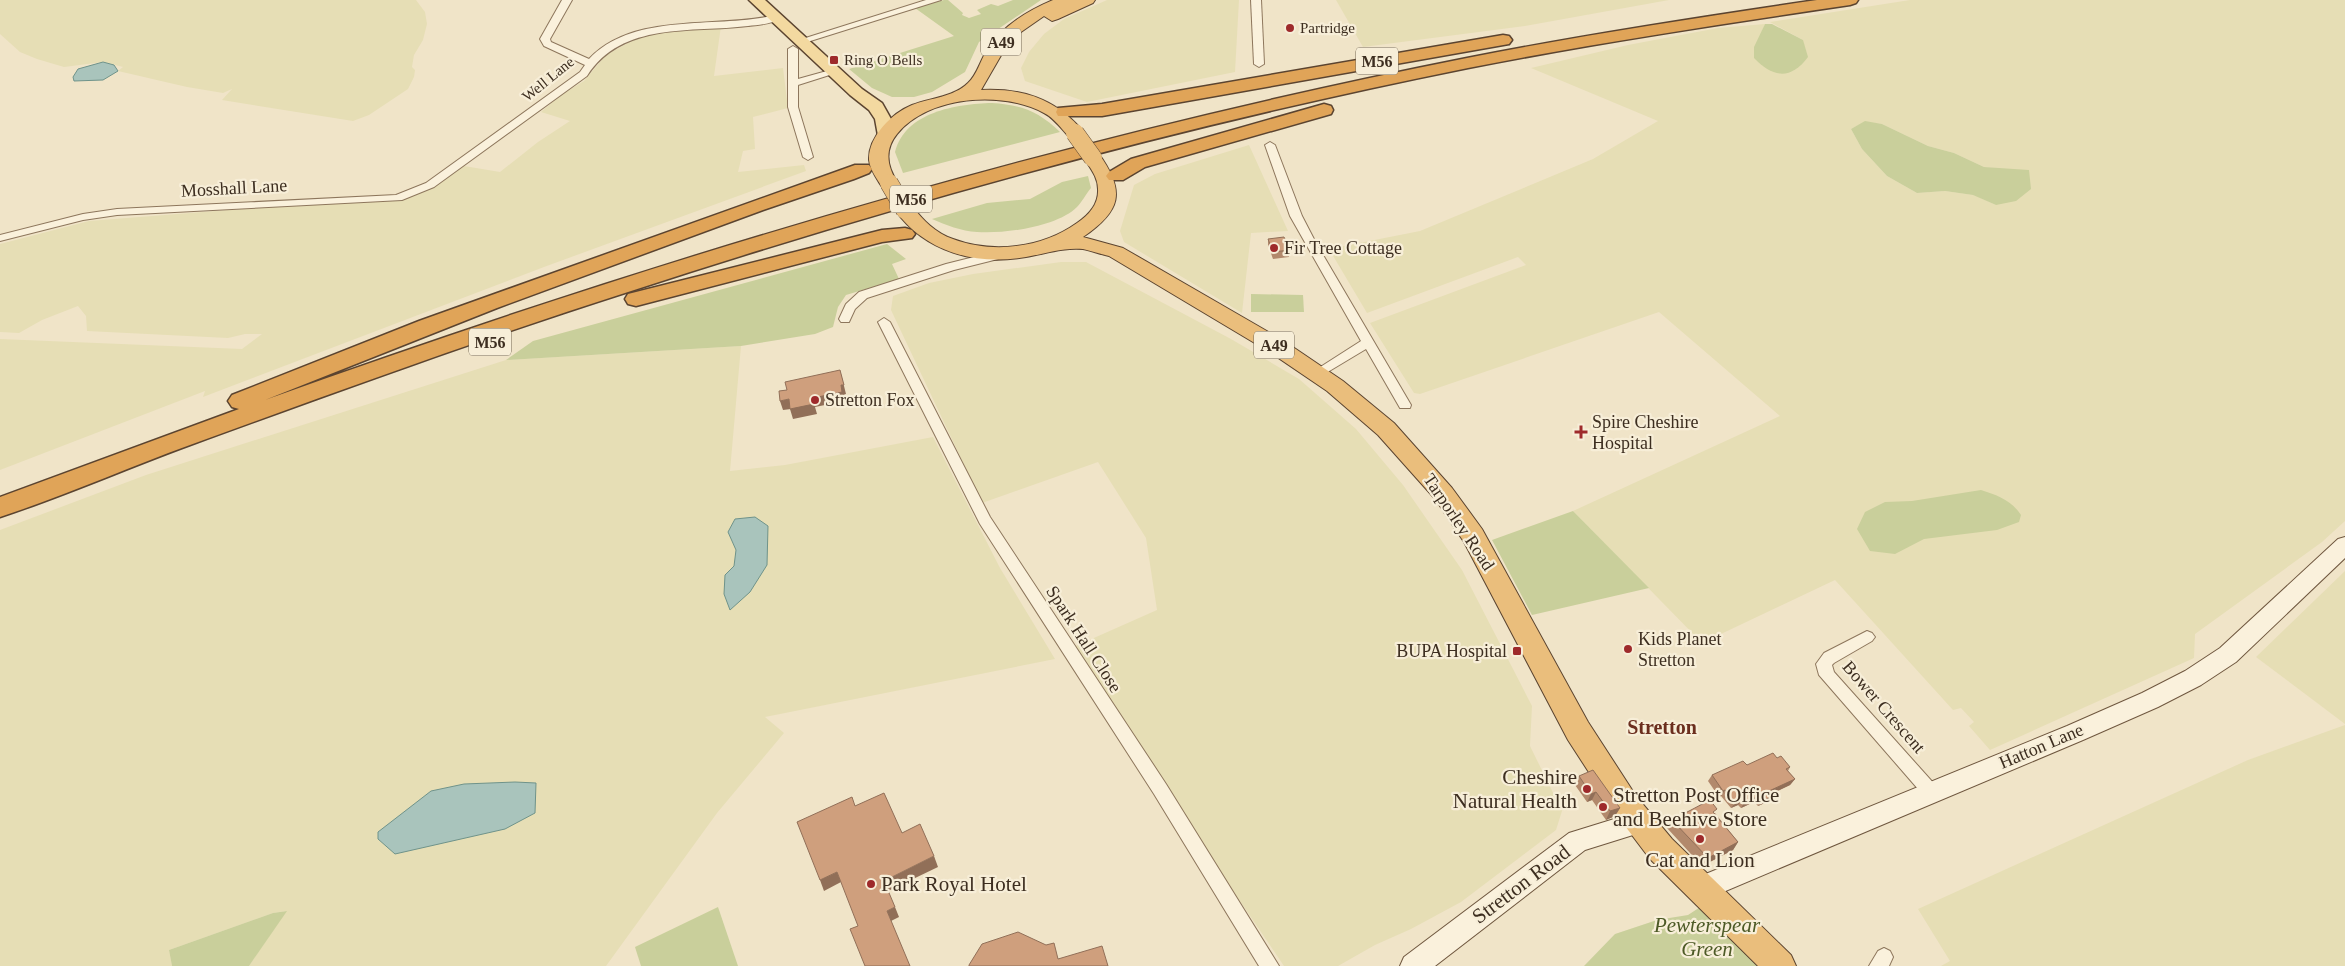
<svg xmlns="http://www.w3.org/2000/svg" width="2345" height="966" font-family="'Times New Roman',serif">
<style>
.farmland{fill:#e6deb5;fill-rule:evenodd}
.green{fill:#c9cf9b}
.water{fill:#a9c4bc;stroke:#6f938a}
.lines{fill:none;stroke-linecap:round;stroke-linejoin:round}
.minor-casing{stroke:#8d765c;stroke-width:2}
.secondary-casing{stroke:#6f573f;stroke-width:2}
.primary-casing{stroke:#5b4430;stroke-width:3}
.trunk-casing{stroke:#5b4430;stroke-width:2}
.motorway-casing{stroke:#5b4430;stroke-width:3}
.minor{fill:#faf1dc;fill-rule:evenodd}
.secondary{fill:#faf1dc;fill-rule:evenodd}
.primary{fill:#f3d9a0;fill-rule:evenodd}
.trunk{fill:#eabe7c;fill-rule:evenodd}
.motorway{fill:#e0a458;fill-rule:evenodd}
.trunk-bridge-casing{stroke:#5b4430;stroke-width:19;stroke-linecap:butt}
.trunk-bridge{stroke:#eabe7c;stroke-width:18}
.wall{fill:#b2896c}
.shaded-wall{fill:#916f58}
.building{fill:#cf9f7d;stroke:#916f58}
.poi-dot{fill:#9e2a2b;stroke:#f7eed8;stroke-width:2}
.labels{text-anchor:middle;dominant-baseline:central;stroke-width:4.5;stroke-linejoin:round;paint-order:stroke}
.far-poi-label{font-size:15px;fill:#3d2e20;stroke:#f7eed8;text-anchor:start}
.far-street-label{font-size:15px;fill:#3d2e20;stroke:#f7eed8}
.shield{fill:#f7eed8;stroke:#756857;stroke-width:1}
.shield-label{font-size:16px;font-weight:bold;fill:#3d2e20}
.street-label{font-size:18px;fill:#3d2e20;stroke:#f7eed8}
.poi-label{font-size:18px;fill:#3d2e20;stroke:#f7eed8;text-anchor:start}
.quarter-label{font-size:20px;font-weight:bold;fill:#6b2e1e;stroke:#f7eed8}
.near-poi-label{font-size:21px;fill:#3d2e20;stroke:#f7eed8;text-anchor:start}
.near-street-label{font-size:21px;fill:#3d2e20;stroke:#f7eed8}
.near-park-label{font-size:21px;font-style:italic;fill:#4d5a26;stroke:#f7eed8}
</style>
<rect width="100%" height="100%" fill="#f0e4c8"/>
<g class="farmland">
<path d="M0 0H416L425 12 427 24 423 40 414 55 412 67 415 70 414 77 408 89 369 115 353 121 222 100 232 89 223 93 187 87 118 71 123 67 103 62 64 67 37 59 20 52 0 34Z"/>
<path d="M1107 0H1239L1235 72 1087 102 1025 81 1021 68 1029 52 1044 34 1064 19Z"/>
<path d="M1336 0H1669L1525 26 1363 47Z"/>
<path d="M1910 0H2345V521L2322 542 2195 634 2194 658 1990 750 1969 726 1974 722 1961 708 1953 710 1835 580 1702 643 1573 511 1780 416 1659 312 1420 394 1414 393 1370 323 1526 265 1518 257 1367 313 1329 249 1420 231 1593 159 1658 121 1531 68 1628 45 1718 28 1765 24 1761 34 1803 40 1770 22ZM1865 122 1882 124 1928 146 1954 153 1984 167 2000 169 1996 205 1974 195 1945 191 1917 193 1887 176 1862 149 1851 129Z"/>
<path d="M721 26 714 76 783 68 788 108 753 117 755 149 743 151 738 172 804 165 806 171 544 267 203 397 205 391 0 470V339L242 349 262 334H245L228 338 87 331 86 316 78 306 42 320 19 333 0 332V244L89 221 253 208 392 201 433 187 464 166 500 172 538 142 570 121 541 112 561 95 584 81 606 55 643 35Z"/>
<path d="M1249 145 1288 231 1251 233 1242 313 1124 242 1120 231 1134 185 1155 174Z"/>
<path d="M1061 262H1086L1231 339 1299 379 1356 429 1403 485 1462 570 1532 706 1530 746 1562 811 1556 830 1461 902 1411 929 1375 945 1338 966H1284L1069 649 1157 610 1146 538 1098 462 982 503 891 310 893 296 929 283 973 274Z"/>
<path d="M741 346 730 471 785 465 933 437 1000 568 1055 659 765 717 784 733 717 813 606 966H249L286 911 273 913 169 950 172 966H0V530L146 475 506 360Z"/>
<path d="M2345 571V724L2256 657Z"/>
<path d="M2345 725V966H1941L1950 961 1918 909 2248 760Z"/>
</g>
<g class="green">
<path d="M944 0H948L963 13 962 15 969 18 981 14 977 10 991 4 998 6 1013 0H1041L979 42 965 72 932 92 914 97H892L872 88 849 69 954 36 915 8Z"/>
<path d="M1765 24H1772L1803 40 1808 57C1791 80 1773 78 1754 58V47Z"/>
<path d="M992 103C1022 105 1038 111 1060 132L903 173 895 152C905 112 956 104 992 103Z"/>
<path d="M1865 121 1882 124 1928 146 1954 153 1984 167 2029 170 2031 189 2016 201 1996 205 1973 195 1945 191 1917 193 1887 176 1862 149 1851 129Z"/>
<path d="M1088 176 1091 188C1086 194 1082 202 1077 207 1057 227 1004 234 977 232 961 231 946 225 932 219L987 203 1030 199 1062 182Z"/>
<path d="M887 244 906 259 892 264 899 279 846 295 838 307 833 327 815 334 741 346 506 360 533 341Z"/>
<path d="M1251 294 1303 295 1304 312H1251Z"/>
<path d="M1981 490C1997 495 2011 500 2021 515L2019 522 1997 530 1924 539 1895 554 1870 551 1857 529 1865 512 1885 502 1912 501Z"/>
<path d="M1573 511 1649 588 1532 615 1492 540Z"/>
<path d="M1711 900 1780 966H1584L1615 934 1657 920 1688 915Z"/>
<path d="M718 907 738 966H641L635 947Z"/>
<path d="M287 911 249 966H172L169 950 273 913Z"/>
</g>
<g class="water">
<path d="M103 62 114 65 118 71 103 80 74 81 73 77 78 69Z"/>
<path d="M755 517 768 526 767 565 750 592 730 610 724 594 725 575 734 566 736 550 728 532 735 519Z"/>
<path d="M515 782 536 783 535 813 505 829 395 854 378 839V832L431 791 464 784Z"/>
</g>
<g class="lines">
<defs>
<g id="minor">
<path d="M562 0H572L550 39 551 42 589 59C634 11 717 29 776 15L781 18C773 24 758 25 748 26 692 33 622 21 587 76L434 187 402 200 117 215 83 220 0 241V235L83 214 117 209 396 195 426 183 580 72 585 65 544 46 540 39Z"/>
<path d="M926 0H941L804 43 796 41Z"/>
<path d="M1251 0H1261L1264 64 1259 67 1254 64Z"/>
<path d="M793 46 798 49V79L834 69 839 72 798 85V107L813 157 808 160 803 157 788 107V49Z"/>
<path d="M1270 142 1275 145 1302 216 1316 243 1411 405 1410 408H1400L1366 349 1321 376H1313L1311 373 1361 341 1290 216 1265 145Z"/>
<path d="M998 251 1004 255 1002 258 954 270 867 298 855 309 849 322H841L839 319 846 304 859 292 946 264Z"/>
<path d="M884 318 890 322 990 517 1166 784 1279 966H1259L1154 794 980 524 878 322Z"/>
<path d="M1867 631 1872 633 1875 637 1872 641 1834 663 1832 665 1834 672 1937 787 1939 792 1937 797 1931 800 1925 797 1819 675 1816 664 1824 653Z"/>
<path d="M1884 948 1890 951 1893 957 1889 966H1869L1878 951Z"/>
</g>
<g id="secondary">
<path d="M2345 537V558L2236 662 2201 685 2158 707 2083 740 1709 898 1700 901 1691 898 1687 889 1691 880 2067 726 2142 693 2185 671 2220 648 2338 539Z"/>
<path d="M1640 811 1649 814 1652 822 1649 830 1585 850 1435 966H1400L1404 957 1569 833Z"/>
</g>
<path id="primary" d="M749 0H765L862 89 882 103 891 119 893 137 891 141H879L875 119 869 110 850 95Z"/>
<g id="trunk">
<path d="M1053 0H1095L1093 3 1058 19 1052 21 1044 16 1021 32 1007 45 981 90C1021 88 1054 98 1081 129L1084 133 1081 137H1069C1061 128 1054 118 1044 113 1002 90 928 96 897 134 884 150 887 167 898 183L896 187H882C877 179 870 170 869 160 868 137 892 113 912 105 930 98 954 97 968 83 977 75 980 61 987 50 1002 26 1027 11 1053 0Z"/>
<path d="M1093 153 1099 154C1126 192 1121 211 1083 237L1123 248 1284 341 1343 381 1394 423 1452 488 1482 529 1588 722 1636 796 1672 839 1791 955 1796 966H1758L1650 859 1616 814 1568 740 1464 542 1436 500 1378 435 1327 391 1268 351 1109 256C1100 254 1092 251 1083 249 1064 247 1044 254 1026 257 976 266 925 252 895 210L898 206H912C923 220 935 233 953 239 993 254 1042 248 1077 223 1089 215 1099 204 1098 189 1098 177 1090 168 1084 158L1087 154Z"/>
</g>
<g id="motorway">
<path d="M1817 0H1858L1856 3 1850 5C1722 24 1595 43 1468 68 1184 125 904 202 628 292 481 339 335 392 190 445 127 468 64 496 0 517V497L239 409 232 407 228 401 232 395 419 321 855 165H869L872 169 869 173 854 179 763 210 497 308 265 400C657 259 1058 139 1467 58 1583 35 1700 17 1817 0Z"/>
<path d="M1503 35 1509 36 1512 40 1509 44 1102 116H1058L1056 112 1058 108 1102 104Z"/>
<path d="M1324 104 1331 106 1333 110 1331 114 1145 167 1123 180H1109L1106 176 1109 172 1131 159Z"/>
<path d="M905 228 912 230 915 234 912 238 882 242 636 306 628 304 625 299 628 294 636 292 882 230Z"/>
</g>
</defs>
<use href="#minor" class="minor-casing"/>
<use href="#secondary" class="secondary-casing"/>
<use href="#primary" class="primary-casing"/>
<use href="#trunk" class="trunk-casing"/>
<use href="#motorway" class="motorway-casing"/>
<use href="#minor" class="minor"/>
<use href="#secondary" class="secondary"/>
<use href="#primary" class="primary"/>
<use href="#trunk" class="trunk"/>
<use href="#motorway" class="motorway"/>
<defs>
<g id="trunk-bridge">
<path d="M1075 133 1093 158"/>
<path d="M889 183 905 210"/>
</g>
</defs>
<use href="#trunk-bridge" class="trunk-bridge-casing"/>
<use href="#trunk-bridge" class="trunk-bridge"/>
</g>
<g class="wall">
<path d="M1268 239 1290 250 1289 257 1273 259 1268 245Z"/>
<path d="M1777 758 1790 767 1788 771 1795 779 1790 785 1771 794 1769 801 1758 806 1754 802 1741 808 1738 805 1731 808 1721 796 1719 797 1708 781 1712 775 1747 765Z"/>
<path d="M1579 776 1620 808 1615 816 1606 820 1592 800 1587 802 1575 785Z"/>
<path d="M1715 813 1738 842 1733 850 1702 866 1667 828 1672 820Z"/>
</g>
<g class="shaded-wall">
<path d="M840 370 846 394 843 395 845 401 815 407 817 414 793 419 790 409 813 398 841 385Z"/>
<path d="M789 399 791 409 783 410 780 401Z"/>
<path d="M1795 779 1790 785 1765 797 1769 791Z"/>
<path d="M1725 790 1721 796 1719 797 1723 791Z"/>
<path d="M1596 792 1592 800 1587 802 1591 794Z"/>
<path d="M1758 796 1754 802 1741 808 1744 803Z"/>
<path d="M1773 796 1769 801 1758 806 1762 801Z"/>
<path d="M1742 800 1738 805 1731 808 1735 803Z"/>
<path d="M1620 808 1615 816 1606 820 1610 811Z"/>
<path d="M1738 842 1733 850 1702 866 1708 858Z"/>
<path d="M934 856 938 867 888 891 884 881Z"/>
<path d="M837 872 841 882 824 891 820 880Z"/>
<path d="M895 907 899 917 891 921 887 911Z"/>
</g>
<g class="building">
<path d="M1284 237 1290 250 1273 252 1268 239Z"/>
<path d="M840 370 844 385H841L842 392 813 398 814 404 790 409 789 399 780 401 779 391 787 390 785 382Z"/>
<path d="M1773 753 1777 758 1781 756 1790 767 1786 769 1795 779 1769 791 1773 796 1762 801 1758 796 1744 803 1742 800 1735 803 1725 790 1723 791 1712 775 1743 761 1747 765Z"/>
<path d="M1593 770 1620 808 1610 811 1596 792 1591 794 1579 776Z"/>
<path d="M884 793 902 833 920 824 934 856 884 881 895 907 887 911 910 966H865L850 929 858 926 837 872 820 880 797 822 852 797 855 806Z"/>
<path d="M1710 800 1717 809 1713 812 1738 842 1708 858 1672 820Z"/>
<path d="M1018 932 1046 945 1054 943 1058 959 1102 946 1108 966H969V965L982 944Z"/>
</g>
<g class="poi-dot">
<circle cx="1290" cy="28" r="5"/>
<rect x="829" y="55" width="10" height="10" rx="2.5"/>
<circle cx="1274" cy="248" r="5"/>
<circle cx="815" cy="400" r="5"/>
<path d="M1578.5 424.5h5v5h5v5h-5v5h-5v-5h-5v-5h5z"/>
<circle cx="1628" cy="649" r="5"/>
<rect x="1512" y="646" width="10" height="10" rx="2.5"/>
<circle cx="1587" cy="789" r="5"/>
<circle cx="1603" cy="807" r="5"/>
<circle cx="1700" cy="839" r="5"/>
<circle cx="871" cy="884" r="5"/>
</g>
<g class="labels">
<g class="far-poi-label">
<text x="1300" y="28">Partridge</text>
<text x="844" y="60">Ring O Bells</text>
</g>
<g class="far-street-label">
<text transform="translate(548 79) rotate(-39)">Well Lane</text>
</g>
<g class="shield">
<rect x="981" y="28.5" width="40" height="27" rx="4"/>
<rect x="1356" y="47.5" width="42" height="27" rx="4"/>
<rect x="890" y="185.5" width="42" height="27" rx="4"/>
<rect x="469" y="328.5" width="42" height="27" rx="4"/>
<rect x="1254" y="331.5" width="40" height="27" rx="4"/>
</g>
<g class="shield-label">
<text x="1001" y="42">A49</text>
<text x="1377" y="61">M56</text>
<text x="911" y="199">M56</text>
<text x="490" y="342">M56</text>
<text x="1274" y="345">A49</text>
</g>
<g class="street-label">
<text transform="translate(234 188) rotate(-3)">Mosshall Lane</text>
<text transform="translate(1459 522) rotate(56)">Tarporley Road</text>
<text transform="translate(1084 639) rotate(57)">Spark Hall Close</text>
<text transform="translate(1884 707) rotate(49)">Bower Crescent</text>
<text transform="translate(2041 746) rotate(-23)">Hatton Lane</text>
</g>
<g class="poi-label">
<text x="1284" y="248">Fir Tree Cottage</text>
<text x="825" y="400">Stretton Fox</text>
<text x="1592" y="422">Spire Cheshire<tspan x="1592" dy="21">Hospital</tspan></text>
<text x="1638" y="639">Kids Planet<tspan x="1638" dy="21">Stretton</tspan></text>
<text x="1507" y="651" text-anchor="end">BUPA Hospital</text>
</g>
<g class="quarter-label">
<text x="1662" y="727">Stretton</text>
</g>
<g class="near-poi-label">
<text x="1577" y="777" text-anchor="end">Cheshire<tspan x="1577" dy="24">Natural Health</tspan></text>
<text x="1613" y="795">Stretton Post Office<tspan x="1613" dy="24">and Beehive Store</tspan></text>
<text x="1700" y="860" text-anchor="middle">Cat and Lion</text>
<text x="881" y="884">Park Royal Hotel</text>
</g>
<g class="near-street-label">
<text transform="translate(1521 884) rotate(-37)">Stretton Road</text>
</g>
<g class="near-park-label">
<text x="1707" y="925">Pewterspear<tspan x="1707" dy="24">Green</tspan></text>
</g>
</g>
</svg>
